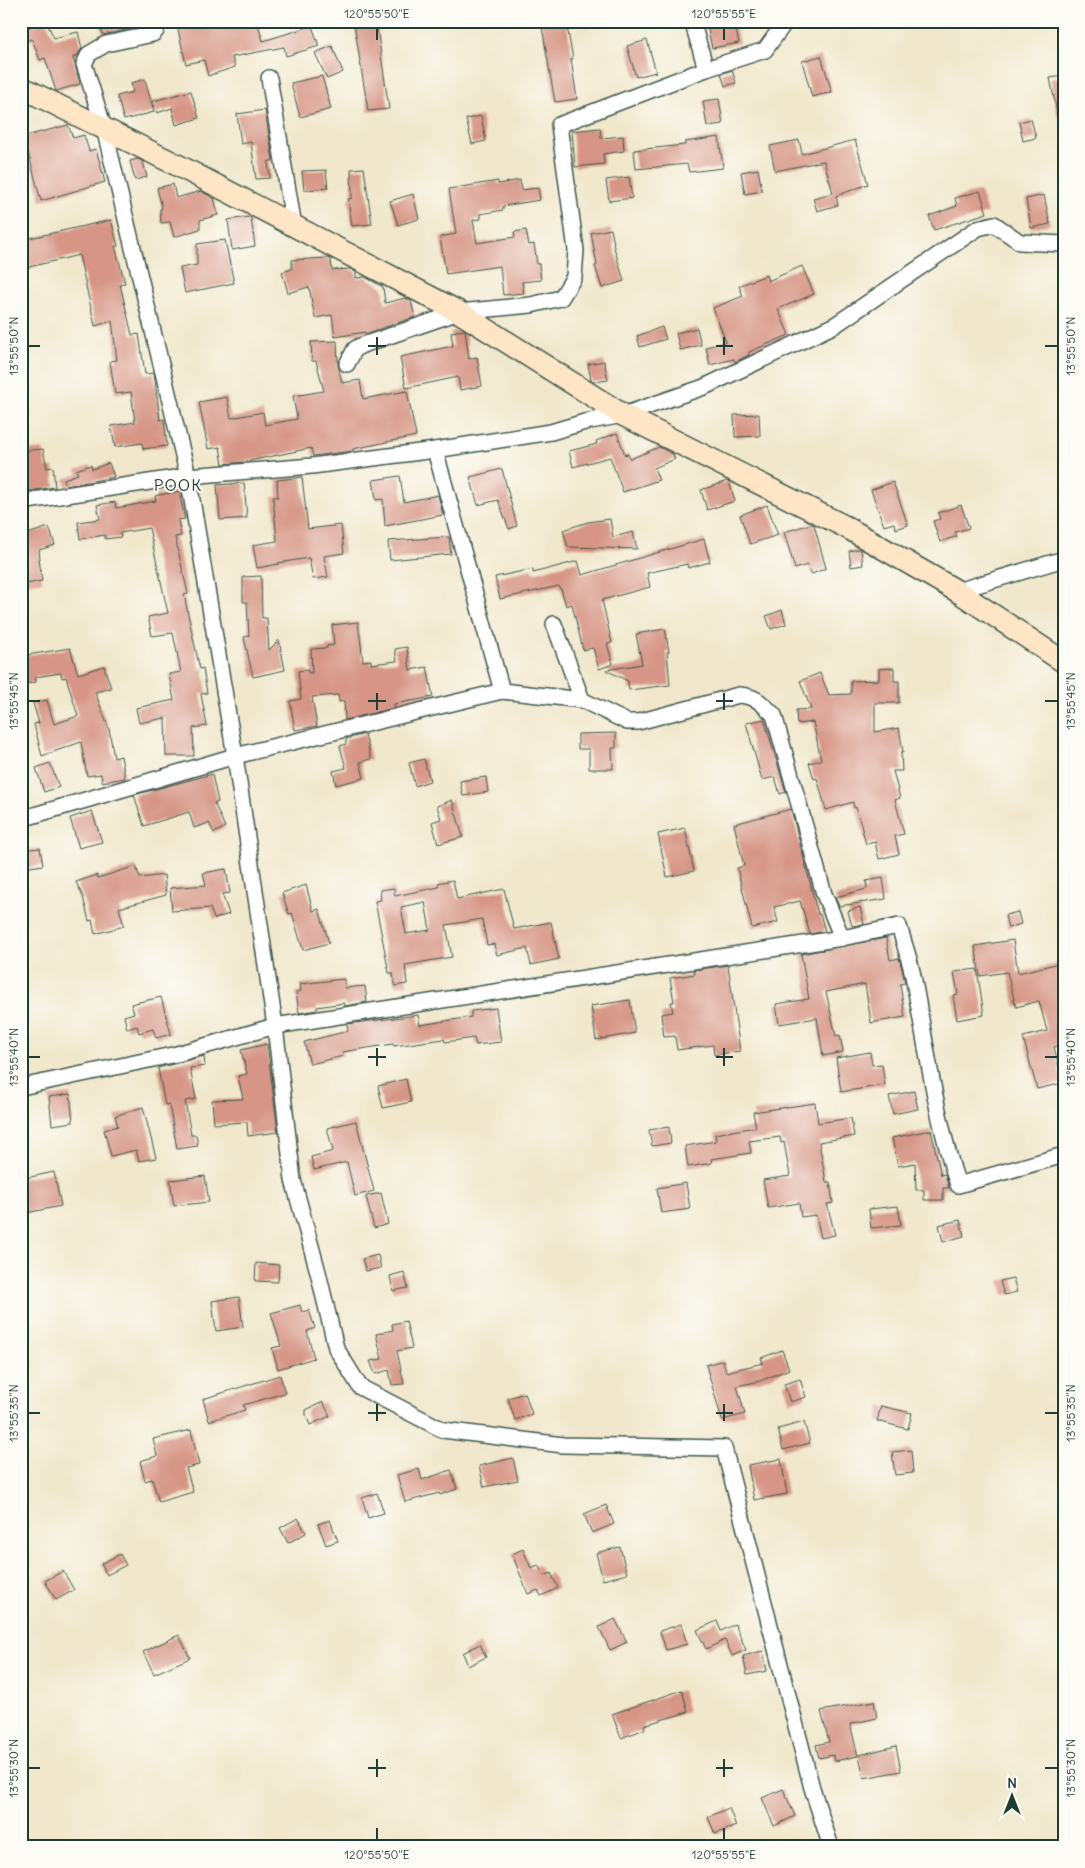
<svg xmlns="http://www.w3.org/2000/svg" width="1085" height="1868" font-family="Delius,sans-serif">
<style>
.building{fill:#d69586;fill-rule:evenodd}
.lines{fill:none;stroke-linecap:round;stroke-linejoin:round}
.street-casing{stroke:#3e564b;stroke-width:18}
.secondary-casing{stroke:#3e564b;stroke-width:24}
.street{stroke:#fff;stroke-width:15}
.secondary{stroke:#fde5c5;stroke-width:21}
.ticks{fill:none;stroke:#1f3d34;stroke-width:2}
.labels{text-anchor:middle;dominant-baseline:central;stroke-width:4;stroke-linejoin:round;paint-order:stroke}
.quarter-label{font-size:16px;letter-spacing:1px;fill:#1f3d34;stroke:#fdfcf7}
.neatline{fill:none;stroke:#1f3d34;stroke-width:2}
.ticks-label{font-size:12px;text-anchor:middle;fill:#1f3d34}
</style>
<rect width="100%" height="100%" fill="#fdfcf7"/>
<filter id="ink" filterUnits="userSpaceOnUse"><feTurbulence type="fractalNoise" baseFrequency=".02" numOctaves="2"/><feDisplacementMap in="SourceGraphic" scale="10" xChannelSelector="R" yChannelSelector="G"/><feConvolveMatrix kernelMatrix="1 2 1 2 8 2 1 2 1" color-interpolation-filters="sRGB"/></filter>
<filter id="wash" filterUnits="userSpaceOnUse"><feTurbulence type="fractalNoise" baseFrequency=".0096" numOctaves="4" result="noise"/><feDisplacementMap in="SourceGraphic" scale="20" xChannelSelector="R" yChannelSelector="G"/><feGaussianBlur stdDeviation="1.12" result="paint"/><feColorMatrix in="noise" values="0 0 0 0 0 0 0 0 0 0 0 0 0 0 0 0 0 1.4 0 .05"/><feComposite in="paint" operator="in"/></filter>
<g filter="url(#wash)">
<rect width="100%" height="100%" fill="#f0e7cc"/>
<g id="blocks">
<g class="building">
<path d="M46 21 54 38 78 32 82 48 77 56 73 57 80 84 56 91 45 58 40 60 32 39 27 41 22 30Z"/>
<path d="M99 21H128L130 29 103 35Z"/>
<path d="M176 21H257L263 41 312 26 319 46 286 56 284 47 232 57 235 67 208 76 204 60 186 64Z"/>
<path d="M366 21H376L389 109 368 111 354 23Z"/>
<path d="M541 21H566L573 59H571L577 99 555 102Z"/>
<path d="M706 21H734L739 43 712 48Z"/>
<path d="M647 40 656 72 636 77 627 46Z"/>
<path d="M332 46 343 72 327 79 315 53Z"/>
<path d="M821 56 832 92 812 97 802 61Z"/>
<path d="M732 70 736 83 725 86 721 74Z"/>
<path d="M322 76 331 109 300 117 291 83Z"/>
<path d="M1064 76V118H1058L1050 78Z"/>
<path d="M145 79 154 112 124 120 117 96 133 92 131 83Z"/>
<path d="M191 91 199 118 176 125 172 108 157 113 153 101Z"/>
<path d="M719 99 723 124 707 126 703 101Z"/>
<path d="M265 110 273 160 268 162 270 178 256 179 251 142 241 144 237 114Z"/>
<path d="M481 116 486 141 472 144 466 119Z"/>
<path d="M1031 119 1036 138 1023 141 1019 122Z"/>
<path d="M68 125 73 138 84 135 89 151 96 149 105 182 41 201 28 152 26 153 22 137Z"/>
<path d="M600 128 601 138 623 136 624 151 603 154 604 164 575 167 572 131Z"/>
<path d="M719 137 723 168 689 172 687 164 636 169 634 150 685 145V142Z"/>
<path d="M799 140 802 154 855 140 868 184 836 196 838 205 817 211 813 198 833 193 824 161 775 171 770 146Z"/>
<path d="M138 159 143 162 147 177 135 180 130 161Z"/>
<path d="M364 168 372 224 352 226 348 199 352 198 351 169Z"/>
<path d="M758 169 762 191 745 194 741 172Z"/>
<path d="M326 170 328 188 304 190 302 171Z"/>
<path d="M629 177 632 198 609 201 606 180Z"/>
<path d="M520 180 522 190 538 188 540 200 503 206V210L480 214 481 219 473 220 477 243 515 237 514 232 526 230 529 245 534 244 537 264H539L541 280 522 282 524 293 503 295 500 266 446 274 440 237 456 234 449 189 498 181V184Z"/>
<path d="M173 184 176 198 201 191 214 198 218 215 200 220V229L174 237 170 222 161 223 160 209 162 208 157 188Z"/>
<path d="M980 191 987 213 934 230 929 216 957 206 955 198Z"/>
<path d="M413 194 419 219 398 225 390 201Z"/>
<path d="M1044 195 1050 224 1031 228 1026 199Z"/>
<path d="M249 217 251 218 255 246 232 250 228 220Z"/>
<path d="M111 220 118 246H115L125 283 120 284 132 335 139 334 145 374 154 373 160 420 164 419 167 446 143 449 142 443 115 447 111 426 135 422 131 392 115 394 110 361 117 360 112 321 95 326 79 255 21 269V240Z"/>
<path d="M611 229 614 244H613L624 281 602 288 595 266 597 265 591 233Z"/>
<path d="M225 240 234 283 185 293 180 268 197 265V244Z"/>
<path d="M328 258 331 259 332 270 350 269 356 272V278L365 277 383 287 385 303 405 298 411 301 415 317 365 334V332L335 337 332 315 315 318 309 287 288 293 282 272 292 269V260Z"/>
<path d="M802 266 814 294 778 309 789 335 749 352V355L735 362 734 359 710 365 706 347 726 342 713 308 743 296 739 286 766 275 768 281Z"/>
<path d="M662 327 666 339 640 347 637 336Z"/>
<path d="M697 328 701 345 680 350 676 333Z"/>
<path d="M465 330 469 359 477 357 482 386 460 390 458 377 406 388 400 357 453 346 451 332Z"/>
<path d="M337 341 338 365 342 383 360 380 363 399 407 391 416 436 353 449V451L313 456 311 448 245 462 223 464 220 447 208 449 199 402 227 397 231 418 263 412 265 425 297 419 293 396 324 391 316 361H312L311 342Z"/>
<path d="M604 361 608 380 594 382 591 380 588 364Z"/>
<path d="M759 414 760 436 735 437 734 415Z"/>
<path d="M617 433 625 455 628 454 630 459 659 447 673 454 675 459 654 468 659 480 623 492 610 457 573 467 569 451 597 444 596 441Z"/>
<path d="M43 449 47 468 53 467 55 487 21 492V451Z"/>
<path d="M109 463 114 477 66 486 64 479 78 474 76 470 91 465 92 469Z"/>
<path d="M502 469 517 526 509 529 498 500 478 505 470 477Z"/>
<path d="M400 476 404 502 438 495 443 515 385 526 383 499 376 500 373 480Z"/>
<path d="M302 477 308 529 341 525 344 553 324 556 328 577 313 579 309 558 278 563 279 564 257 568 253 545 277 541 273 497H278L277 480Z"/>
<path d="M727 481 729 482 735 501 707 510 701 490Z"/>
<path d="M893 482 908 525 896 529 894 523 884 526 871 490Z"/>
<path d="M244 483 247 518 220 520 217 485Z"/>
<path d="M179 491 185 519 178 520 181 536 175 537 188 594 184 595 192 633 200 669 203 668 207 693 201 694 207 726 193 728 194 756H166L165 718 139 723 136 708 174 700 169 674 181 672 173 633 152 636 148 617 168 613 149 528 120 533 121 537 105 539V535L80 539 78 522 100 519 97 505 115 502 116 508 156 501 155 496Z"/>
<path d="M767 505 778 535 750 544 740 515Z"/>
<path d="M961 505 969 528 955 532 957 536 940 542 933 521 940 519 938 513Z"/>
<path d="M610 519 613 537 633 532 637 549 568 547 563 530 588 522Z"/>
<path d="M811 524 814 525 826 568 812 574 807 565 795 569 784 532Z"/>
<path d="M49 527 55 545 39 550 40 559H39L42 581 21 585V536Z"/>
<path d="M449 537 451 554 390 560 388 541Z"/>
<path d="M704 539 710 562 688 568 687 564 647 573 650 587 602 600 612 643 607 644 613 664 599 669 593 648 583 650 572 604 566 606 561 589H560L559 586 500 599 495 577 533 569V573L578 561 582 575Z"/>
<path d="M859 549 861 550 863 565 851 567 849 551Z"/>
<path d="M261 576 262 618H267L269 650 279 640 285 670 253 677 244 637 249 636 247 602H243V577Z"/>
<path d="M782 610 786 624 771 629 766 616Z"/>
<path d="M358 622 363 661 371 660V664L397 661 395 649 407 647 410 670 427 667 433 697 394 704V708L345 720 344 701 339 702 338 695 312 697 317 726 295 730 290 701 301 699 298 671 308 670V673H312L311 649 327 648V646L334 645 332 625Z"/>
<path d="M665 629 669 652H667L670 685 629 690 628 681 606 670 642 664 636 634Z"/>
<path d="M70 648 78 674 104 666 111 688 95 692 109 729 114 758 121 756 125 778 102 782 101 774 87 776 81 742 42 756 34 724 39 723 33 703 47 700 54 724 78 716 66 677 62 678 61 673 35 677 36 682 21 685V656Z"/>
<path d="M894 668V681H899V703H875V732L899 728 903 752H901L902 771H893L900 798 895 800 904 834 895 836 899 854 879 859 875 842 866 844 856 807 854 808 853 802 826 810 817 778 814 779 809 763 821 760 813 722 797 724 796 710 811 709 800 681 820 673 829 695 851 694V681L879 680V669Z"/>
<path d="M764 719 786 792 780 794 775 777 762 780 746 723Z"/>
<path d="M616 733V748H612L613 769H589V749H578V734Z"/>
<path d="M365 734 371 759 360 762 364 778 336 785 333 771 346 768 340 746 346 744V739Z"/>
<path d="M424 759 430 781 415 786 409 763Z"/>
<path d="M50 763 59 787 44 792 36 768Z"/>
<path d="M212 774 218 802 214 803 225 827 214 833 209 823 194 828 189 812 144 826 134 795Z"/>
<path d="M486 777 488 792 463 796 460 781Z"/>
<path d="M452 800 463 837 438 844 432 822 441 819 437 806Z"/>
<path d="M791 809 818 914H820L825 931 810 934 800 901 774 907 778 922 752 928 737 868 744 866 734 824Z"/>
<path d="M92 811 102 842 79 848 70 818Z"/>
<path d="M685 828 694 871 667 877 658 834Z"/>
<path d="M40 848 43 865 24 868 21 850Z"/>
<path d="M136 866 140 878 164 875 166 895 119 908 124 926 95 934 92 920 89 921 83 897 76 882 97 875 98 878Z"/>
<path d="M226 869 230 893 222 894 229 914 214 919 210 908 172 911 170 888 206 885 203 873Z"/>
<path d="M883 878 886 899 839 906 835 897 867 889 866 881Z"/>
<path d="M453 880 457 899 504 889 514 929 551 922 559 959 531 965 527 948 497 955 494 944 487 945 482 919 446 925 452 957 405 965 407 984 395 986 393 973H389L375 901 381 900 380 890 394 888 395 896 439 887 438 883ZM425 902 430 930 406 934 401 907Z"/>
<path d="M306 885 313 911 319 909 329 943 303 950 292 913 289 914 282 893Z"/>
<path d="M860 907 864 924 852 926 848 911Z"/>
<path d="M1018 912 1021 924 1008 928 1005 915Z"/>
<path d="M886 938 890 960 899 958 902 969 905 983 900 984 905 1017 871 1023 865 984 826 992 836 1036 840 1035 843 1052 823 1056 817 1018 779 1024 776 1004 809 999 801 954Z"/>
<path d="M1013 940 1018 973 1064 962V1044L1054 1047 1063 1083 1037 1089 1023 1037 1047 1031 1039 1001 1016 1007 1007 972 980 976 975 946Z"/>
<path d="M728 965 740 1051 714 1055 713 1045 677 1050 675 1036 664 1037 661 1014 673 1012 671 1002H674L670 978 695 974 694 970Z"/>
<path d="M977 969 984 1015 957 1020 953 995 958 994 954 972Z"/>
<path d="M344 979 345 988 365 986 367 1002 345 1006 344 1003 317 1007V1010L299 1013 296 992 301 991 300 984Z"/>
<path d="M161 997 171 1034 156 1038 153 1029 139 1033 137 1026 127 1029 124 1016 134 1013 131 1004Z"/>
<path d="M630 1000 635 1033 596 1040 591 1006Z"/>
<path d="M496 1008 501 1042 476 1045 474 1038 445 1042 444 1039 394 1046 393 1044 342 1052 343 1056 310 1064 304 1042 348 1031 347 1024 418 1015 420 1025 471 1017V1011Z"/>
<path d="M267 1044 278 1132 248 1136 247 1122 214 1124 212 1100 243 1099 238 1076 247 1074 241 1050Z"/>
<path d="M870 1052 872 1065 882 1064 885 1085 841 1092 836 1058Z"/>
<path d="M204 1056 205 1066 190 1068 196 1099 185 1101 191 1135H196L198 1146 177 1149 169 1104 165 1105 158 1068Z"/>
<path d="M406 1079 411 1102 383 1108 378 1086Z"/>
<path d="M914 1091 918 1109 893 1114 889 1096Z"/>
<path d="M70 1094 73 1122 52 1125 49 1097Z"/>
<path d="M815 1103 818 1123 851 1118 854 1136 819 1142 826 1182H830L833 1203 827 1204 835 1235 821 1238 816 1215 801 1217 799 1203 768 1208 763 1180 790 1176 784 1142 781 1143 780 1137 749 1141 751 1153 711 1159 712 1163 688 1167 685 1146 716 1141 715 1134 756 1127 753 1112Z"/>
<path d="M143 1107 156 1158 139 1161 136 1150 111 1156 104 1130 118 1126 115 1116Z"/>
<path d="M356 1121 374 1191 355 1196 347 1162 314 1170 311 1157 333 1151 327 1128Z"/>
<path d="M669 1127 671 1143 652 1146 649 1130Z"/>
<path d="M931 1130 941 1175 945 1174 949 1188H943V1200H924V1190H916L915 1163 898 1166 892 1138Z"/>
<path d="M54 1172 61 1206 21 1214V1179Z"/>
<path d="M205 1176 209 1202 174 1206 170 1180Z"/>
<path d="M686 1183 690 1209 661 1213 657 1188Z"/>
<path d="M381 1193 388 1224 374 1228 366 1196Z"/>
<path d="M898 1206 901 1225 871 1228 869 1209Z"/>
<path d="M960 1220 964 1236 943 1242 939 1225Z"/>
<path d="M378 1255 381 1268 366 1271 362 1259Z"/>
<path d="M256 1263 279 1265 278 1282 255 1281Z"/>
<path d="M404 1272 408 1288 393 1291 390 1276Z"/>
<path d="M1013 1278 1017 1292 1004 1295 1000 1281Z"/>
<path d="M239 1297 243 1327 216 1331 212 1301Z"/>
<path d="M300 1305 302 1312 309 1310 315 1328 307 1331 314 1358 278 1369 272 1348 281 1346 271 1313Z"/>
<path d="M406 1321 412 1348 397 1351 404 1384 392 1385 389 1370 375 1374 370 1361 382 1359 376 1334 393 1330 392 1324Z"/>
<path d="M782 1350 789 1369 760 1381 737 1386 745 1414 722 1420 706 1365 723 1360 726 1372 763 1363 761 1358Z"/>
<path d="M280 1375 285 1393 243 1405 245 1410 209 1421 203 1399Z"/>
<path d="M800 1379 806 1397 790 1402 784 1384Z"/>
<path d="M525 1393 532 1414 515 1420 508 1398Z"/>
<path d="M323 1402 330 1416 310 1425 306 1415V1410Z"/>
<path d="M881 1406 912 1413 908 1429 877 1421Z"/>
<path d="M804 1422 810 1443 783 1450 778 1429Z"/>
<path d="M191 1430 199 1465 186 1468 193 1492 159 1502 152 1479 145 1481 140 1461 157 1456 153 1439Z"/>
<path d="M911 1450 913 1473 895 1475 892 1452Z"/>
<path d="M513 1458 518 1480 484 1487 479 1466Z"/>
<path d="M781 1459 787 1494 754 1500 748 1465Z"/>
<path d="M419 1469 422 1480 451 1470 457 1489 440 1495 439 1493 405 1502 397 1475Z"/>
<path d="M377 1493 384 1513 368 1518 362 1498Z"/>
<path d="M606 1505 614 1524 592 1533 584 1514Z"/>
<path d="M298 1518 306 1533 288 1543 280 1528Z"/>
<path d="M330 1520 338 1541 326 1545 318 1524Z"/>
<path d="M620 1547 627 1574 603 1580 596 1553Z"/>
<path d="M523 1549 531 1568 538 1565 544 1576 551 1573 558 1588 541 1596 538 1590 528 1594 512 1554Z"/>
<path d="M120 1554 126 1565 107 1575 101 1564Z"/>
<path d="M63 1571 74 1590 56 1600 45 1581Z"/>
<path d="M615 1619 627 1642 610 1650 599 1627Z"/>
<path d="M717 1621 721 1631 735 1624 746 1650 732 1656 725 1640 706 1649 697 1630Z"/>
<path d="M681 1624 687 1644 666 1650 660 1631Z"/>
<path d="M179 1635 190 1658 154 1674 143 1652Z"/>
<path d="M480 1644 486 1657 468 1666 463 1653Z"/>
<path d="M763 1651 767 1671 747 1675 743 1656Z"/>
<path d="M682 1690 688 1712 644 1725 645 1729 621 1738 612 1714Z"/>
<path d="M874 1701 877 1718 850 1724 858 1756 835 1761 833 1755 819 1758 816 1745 829 1742 821 1711Z"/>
<path d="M896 1746 901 1771 864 1778 859 1755Z"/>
<path d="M783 1789 795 1816 774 1826 762 1798Z"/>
<path d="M729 1808 736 1826 715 1834 708 1817Z"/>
</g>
</g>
</g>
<g filter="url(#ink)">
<use href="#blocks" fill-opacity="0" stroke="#3e564b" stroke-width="1"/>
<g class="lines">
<defs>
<g id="street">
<path d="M156 23V31L153 34 106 44 89 54 84 64 104 128 188 476 235 756 275 1026 293 1180 318 1272 336 1348 360 1387 443 1430 563 1445 724 1448 812 1788 831 1847"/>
<path d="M693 24 706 69"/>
<path d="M269 78 294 226"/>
<path d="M347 364 355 349 360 346 459 312 531 305 561 298 574 277 576 250 559 125 706 69 765 50 786 21"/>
<path d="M435 450 502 691"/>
<path d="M21 502 188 476 312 466 435 450 551 432 585 422 623 415 704 387 835 325 978 228 994 224 1020 242 1064 244"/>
<path d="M957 591 1064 559"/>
<path d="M554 624 582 700"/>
<path d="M21 819 235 756 502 691 582 700 627 722H638L739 695C758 697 761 703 774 715L824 894 842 938"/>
<path d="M21 1087 177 1054 275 1026 842 938 899 926C904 944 911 962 914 981 927 1049 936 1119 958 1185L1064 1155"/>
</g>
<path id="secondary" d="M21 87 183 168 459 312 623 415 846 527 957 591 1064 662"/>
</defs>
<use href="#street" class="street-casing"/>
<use href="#secondary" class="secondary-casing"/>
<use href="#street" class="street"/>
<use href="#secondary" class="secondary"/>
</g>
</g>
<path class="ticks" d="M377 28V40M724 28V40M377 337V355M724 337V355M28 346H40M368 346H386M716 346H733M1045 346H1058M377 693V710M724 693V710M28 701H40M368 701H386M716 701H733M1045 701H1058M377 1048V1066M724 1048V1066M28 1057H40M368 1057H386M716 1057H733M1045 1057H1058M377 1404V1421M724 1404V1421M28 1413H40M368 1413H386M716 1413H733M1045 1413H1058M377 1759V1777M724 1759V1777M28 1768H40M368 1768H386M716 1768H733M1045 1768H1058M377 1828V1840M724 1828V1840"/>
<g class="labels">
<g class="quarter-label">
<text x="178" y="485">POOK</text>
</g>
</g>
<rect width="1085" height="1868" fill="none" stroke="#fdfcf7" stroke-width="55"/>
<g transform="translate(1012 1796)" stroke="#fdfcf7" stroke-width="4" paint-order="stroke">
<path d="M0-4L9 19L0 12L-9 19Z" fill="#1f3d34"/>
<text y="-8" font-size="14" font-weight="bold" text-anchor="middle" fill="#1f3d34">N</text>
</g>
<rect x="28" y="28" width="1030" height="1812" class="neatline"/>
<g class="ticks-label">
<text x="377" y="18">120°55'50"E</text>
<text x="724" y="18">120°55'55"E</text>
<text transform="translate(14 346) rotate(-90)" y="4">13°55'50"N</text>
<text transform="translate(1071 346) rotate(-90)" y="4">13°55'50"N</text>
<text transform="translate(14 701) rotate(-90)" y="4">13°55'45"N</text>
<text transform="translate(1071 701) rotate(-90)" y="4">13°55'45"N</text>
<text transform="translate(14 1057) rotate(-90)" y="4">13°55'40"N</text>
<text transform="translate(1071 1057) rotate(-90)" y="4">13°55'40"N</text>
<text transform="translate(14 1413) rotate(-90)" y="4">13°55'35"N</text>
<text transform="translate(1071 1413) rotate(-90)" y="4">13°55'35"N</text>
<text transform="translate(14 1768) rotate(-90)" y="4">13°55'30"N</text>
<text transform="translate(1071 1768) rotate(-90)" y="4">13°55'30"N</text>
<text x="377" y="1859">120°55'50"E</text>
<text x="724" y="1859">120°55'55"E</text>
</g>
</svg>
